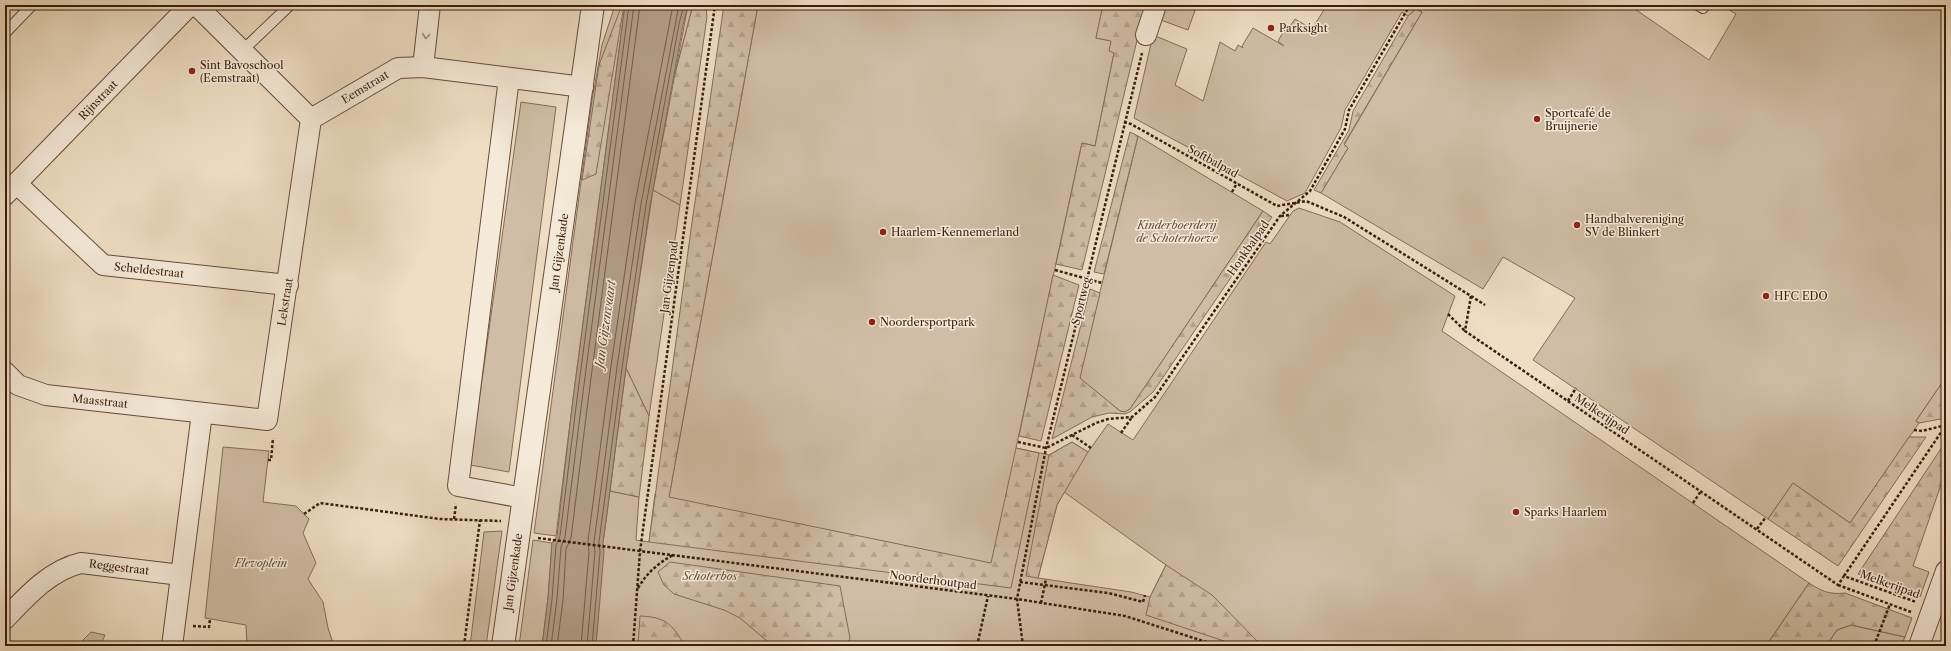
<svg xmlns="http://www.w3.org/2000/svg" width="1951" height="651" font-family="'Libre Caslon Text',serif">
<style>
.green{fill:#d0bda5;stroke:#856c58;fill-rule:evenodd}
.forest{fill:url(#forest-firs);stroke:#856c58}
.water{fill:#b19c85;stroke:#816955}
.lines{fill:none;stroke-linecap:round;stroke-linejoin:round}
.shore{stroke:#765c48;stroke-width:1}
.service-casing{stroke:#674c3a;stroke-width:12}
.minor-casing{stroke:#674c3a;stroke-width:22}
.tertiary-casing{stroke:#674c3a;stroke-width:24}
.path{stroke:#3a1c0c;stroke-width:2.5;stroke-dasharray:3 2;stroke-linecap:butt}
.service{stroke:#f5ead9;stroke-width:10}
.minor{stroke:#f5ead9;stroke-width:20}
.tertiary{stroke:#f5ead9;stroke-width:22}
.oneway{stroke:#a18d7d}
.poi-dot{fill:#8f2418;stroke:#f5ead9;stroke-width:1.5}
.labels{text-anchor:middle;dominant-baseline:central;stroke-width:3;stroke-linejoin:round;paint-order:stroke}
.poi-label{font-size:11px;fill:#3a1c0c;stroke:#f5ead9;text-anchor:start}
.street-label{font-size:11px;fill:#3a1c0c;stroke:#f5ead9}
.park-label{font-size:11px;font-style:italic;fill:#674c3a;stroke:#f5ead9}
.water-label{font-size:12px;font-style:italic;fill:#644936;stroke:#f5ead9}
</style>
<defs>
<pattern id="forest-firs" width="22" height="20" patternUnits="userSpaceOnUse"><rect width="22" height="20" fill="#d0bda5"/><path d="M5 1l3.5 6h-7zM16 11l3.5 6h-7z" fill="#b3a28d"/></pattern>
</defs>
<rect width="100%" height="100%" fill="#efdec4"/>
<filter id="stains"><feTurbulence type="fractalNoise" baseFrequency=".005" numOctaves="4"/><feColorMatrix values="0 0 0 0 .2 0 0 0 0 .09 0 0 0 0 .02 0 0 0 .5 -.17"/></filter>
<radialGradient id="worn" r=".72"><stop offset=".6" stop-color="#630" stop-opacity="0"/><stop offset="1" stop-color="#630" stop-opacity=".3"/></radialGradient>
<g class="green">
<path d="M615 5H625L573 399 556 536 534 533 592 100 602 45Z"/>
<path d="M688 5H693L675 74Z"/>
<path d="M758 5H1103L1096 38 1112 41 1114 53 1095 146 1082 143 1016 448 1049 455 1072 442 1088 452 1108 424 1133 440 1266 242 1270 244 1293 211 1299 208 1340 222 1455 296 1442 331 1809 583 1766 646H568L604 536 610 491 639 497 636 540 649 542 655 494 669 497ZM1064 492 1166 565 1150 597 1131 592 1038 578 1057 505Z"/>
<path d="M1162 5H1197L1188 30 1158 19Z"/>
<path d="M1327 5H1629L1709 60 1736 14 1721 5H1946V377L1916 421 1919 423 1850 523 1793 483 1768 519 1533 360 1575 298 1503 257 1483 289 1321 193 1348 148 1344 145 1422 12 1416 9 1408 16 1402 12 1345 110 1341 128 1305 193 1287 201 1134 118 1153 35 1187 49 1175 85 1203 101 1220 42 1235 51 1238 45 1243 48 1242 46 1253 28 1284 46 1278 41 1285 29 1291 33 1288 29 1295 19 1312 29Z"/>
<path d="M521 102 556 107 509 472 470 465Z"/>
<path d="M1138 136 1263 211 1130 409 1125 412 1120 411 1084 382 1080 378V374Z"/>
<path d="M653 190 680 205 649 416 626 368Z"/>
<path d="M223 447 269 451 263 502 296 506 309 519 303 533 316 563 308 579 323 602 328 628 334 646H247L246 625 205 618Z"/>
<path d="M502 531 486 646H470L484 532Z"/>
<path d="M533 540 552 543 548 598 542 646H519Z"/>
<path d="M1851 625 1905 637 1901 646H1826L1837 630Z"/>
<path d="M91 632 105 635 100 646H77Z"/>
</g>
<g class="forest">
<path d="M622 5H624L596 174 582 180 599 65Z"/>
<path d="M693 5H706L707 17 680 205 653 190 675 74Z"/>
<path d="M724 5H758L669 497 991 563 1016 448 1039 453 1011 588 649 542 692 222Z"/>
<path d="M1103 5H1148L1139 32 1082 270 1056 264 1082 143 1095 146 1114 53 1109 51 1111 41 1096 38Z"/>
<path d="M1416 9 1422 12 1344 144 1348 148 1321 193 1314 190 1349 130 1353 111 1408 16Z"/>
<path d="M1130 132 1138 136 1104 274 1094 272Z"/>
<path d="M1263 211 1272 217 1153 392 1130 412 1125 414 1109 413 1092 417 1052 439 1090 289 1100 293 1080 378 1120 411 1125 412 1130 409Z"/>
<path d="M1053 275 1079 285 1041 441 1019 436Z"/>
<path d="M626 368 649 416 639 497 610 491Z"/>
<path d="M1946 377V418L1919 423 1916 421Z"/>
<path d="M1909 437H1926L1838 566 1768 519 1793 483 1850 523Z"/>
<path d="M1946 441V470L1913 566 1929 572 1920 597 1858 574Z"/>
<path d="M1072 442 1088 452 1057 505 1038 578 1026 576 1049 455Z"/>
<path d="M670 562 840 586 850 638 846 646H773L740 618 724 610 674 594 664 585 658 572Z"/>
<path d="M1166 565 1212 595 1262 646H1239L1146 615 1150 597Z"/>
<path d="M1809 583C1821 591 1830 595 1845 593L1912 618 1905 637 1851 625 1837 630 1826 646H1766Z"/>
<path d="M640 616C666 617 672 624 685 646H638Z"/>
</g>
<path class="water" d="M625 5H688L683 25 650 206 626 368 603 543 604 552 596 646H542L548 598 552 543 557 536 573 399Z"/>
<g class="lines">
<g class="shore">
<path d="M546 646 552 599 556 545 560 536 577 399 629 5"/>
<path d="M551 646 557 599 561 547 565 537 582 400 634 5"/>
<path d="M557 646 563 600 566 549 571 538 588 401 640 5"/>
<path d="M581 646 589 552 588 541 611 366 635 203 673 5"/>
<path d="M587 646 595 552 594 542 617 367 641 204 679 5"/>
<path d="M592 646 600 552 599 542 622 368 646 205 679 24 684 5"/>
</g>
<defs>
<g id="service">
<path d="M1698 5 1703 8 1705 5"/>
<path d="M5 33 32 5"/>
<path d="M242 51 290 5"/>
</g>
<g id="minor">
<path d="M196 5 311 119"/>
<path d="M1146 35 1156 5"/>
<path d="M423 67 430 5"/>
<path d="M509 78 458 486 524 498"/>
<path d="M311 119 398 68 423 67 583 87"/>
<path d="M17 184 103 265 288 285"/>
<path d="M5 195 190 5"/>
<path d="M5 372 18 385 46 395 267 420 311 119"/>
<path d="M5 619C26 597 50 570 81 563L181 575"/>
<path d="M172 646 202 413"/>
<path d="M1919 646 1946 571"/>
</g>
<path id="tertiary" d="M503 646 593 5"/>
</defs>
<use href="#service" class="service-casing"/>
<use href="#minor" class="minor-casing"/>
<use href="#tertiary" class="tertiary-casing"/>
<g class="path">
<path d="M1124 122 1131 124 1277 206 1306 201 1344 217 1471 296 1465 331 1838 585 1844 576 1916 602"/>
<path d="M1232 192 1237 183"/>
<path d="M1281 216 1290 215"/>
<path d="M1055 270 1102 283"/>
<path d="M1471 296 1485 305"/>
<path d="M1448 314 1465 331"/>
<path d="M1568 401 1576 388"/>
<path d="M1914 430 1922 431 1946 425"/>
<path d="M1121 433 1132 417"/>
<path d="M1072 435 1091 448"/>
<path d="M1018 442 1046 448 1096 423 1108 419 1132 417 1155 397 1280 216 1310 191 1345 129 1349 110 1407 10 1399 5"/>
<path d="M268 460H271L273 438"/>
<path d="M1693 503 1701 491"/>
<path d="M304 514 320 503 440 519 501 521"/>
<path d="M454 519 456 504"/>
<path d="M1757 529 1766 517"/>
<path d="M538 538 1017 599 1125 616 1219 646"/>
<path d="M1844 576 1946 425"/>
<path d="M1020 582 1108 593 1143 602 1145 595"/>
<path d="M1838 585 1911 612"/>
<path d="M638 588C647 573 657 564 673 555"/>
<path d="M1041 603 1046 579"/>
<path d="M193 626 209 627 210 619"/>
<path d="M464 646 480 520"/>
<path d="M633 646 640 551 715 5"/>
<path d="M977 646 988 596"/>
<path d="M1023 646 1017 599 1046 448 1142 53"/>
<path d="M1874 646 1890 604"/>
</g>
<use href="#service" class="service"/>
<use href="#minor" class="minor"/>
<use href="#tertiary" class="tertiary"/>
</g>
<defs><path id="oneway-chevron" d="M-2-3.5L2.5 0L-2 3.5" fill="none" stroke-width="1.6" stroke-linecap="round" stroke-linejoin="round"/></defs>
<use class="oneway" href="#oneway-chevron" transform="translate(426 36) rotate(97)"/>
<g class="poi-dot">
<circle cx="1271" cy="28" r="4"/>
<circle cx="192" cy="71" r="4"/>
<circle cx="1537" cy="119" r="4"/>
<circle cx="1577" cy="225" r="4"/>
<circle cx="883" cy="232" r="4"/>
<circle cx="1766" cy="296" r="4"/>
<circle cx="872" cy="322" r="4"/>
<circle cx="1516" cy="512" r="4"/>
</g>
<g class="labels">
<g class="poi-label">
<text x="1279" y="28">Parksight</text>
<text x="200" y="65">Sint Bavoschool<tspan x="200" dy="13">(Eemstraat)</tspan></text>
<text x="1545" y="113">Sportcafé de<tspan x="1545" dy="13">Bruijnerie</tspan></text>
<text x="1585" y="219">Handbalvereniging<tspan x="1585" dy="13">SV de Blinkert</tspan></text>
<text x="891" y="232">Haarlem-Kennemerland</text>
<text x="1774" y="296">HFC EDO</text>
<text x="880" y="322">Noordersportpark</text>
<text x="1524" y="512">Sparks Haarlem</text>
</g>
<g class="street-label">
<text transform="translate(365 87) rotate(-31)">Eemstraat</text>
<text transform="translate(98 100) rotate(-46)">Rijnstraat</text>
<text transform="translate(1213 161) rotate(29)">Softbalpad</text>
<text transform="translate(1248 248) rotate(-55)">Honkbalpad</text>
<text transform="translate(559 252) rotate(-82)">Jan Gijzenkade</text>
<text transform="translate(149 270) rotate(6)">Scheldestraat</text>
<text transform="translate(669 277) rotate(-82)">Jan Gijzenpad</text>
<text transform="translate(1081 301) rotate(-76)">Sportweg</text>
<text transform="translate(285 302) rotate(-81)">Lekstraat</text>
<text transform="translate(100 401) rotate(6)">Maasstraat</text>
<text transform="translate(1602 414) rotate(34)">Melkerijpad</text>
<text transform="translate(119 567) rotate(7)">Reggestraat</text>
<text transform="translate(513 572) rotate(-82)">Jan Gijzenkade</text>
<text transform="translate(933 580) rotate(7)">Noorderhoutpad</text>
<text transform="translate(1890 584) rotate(20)">Melkerijpad</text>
</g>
<g class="park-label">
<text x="1177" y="225">Kinderboerderij<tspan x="1177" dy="13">de Schoterhoeve</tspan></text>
<text x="261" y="563">Flevoplein</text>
<text x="710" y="576">Schoterbos</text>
</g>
<g class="water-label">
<text transform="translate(605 324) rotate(-82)">Jan Gijzenvaart</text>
</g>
</g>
<rect width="1951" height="651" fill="none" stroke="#efdec4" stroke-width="20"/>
<rect x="6" y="6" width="1939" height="639" fill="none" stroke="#3a1c0c" stroke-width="2"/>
<rect x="10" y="10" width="1931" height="631" fill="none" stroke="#3a1c0c"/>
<rect width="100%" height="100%" filter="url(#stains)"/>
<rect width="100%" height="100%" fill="url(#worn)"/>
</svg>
